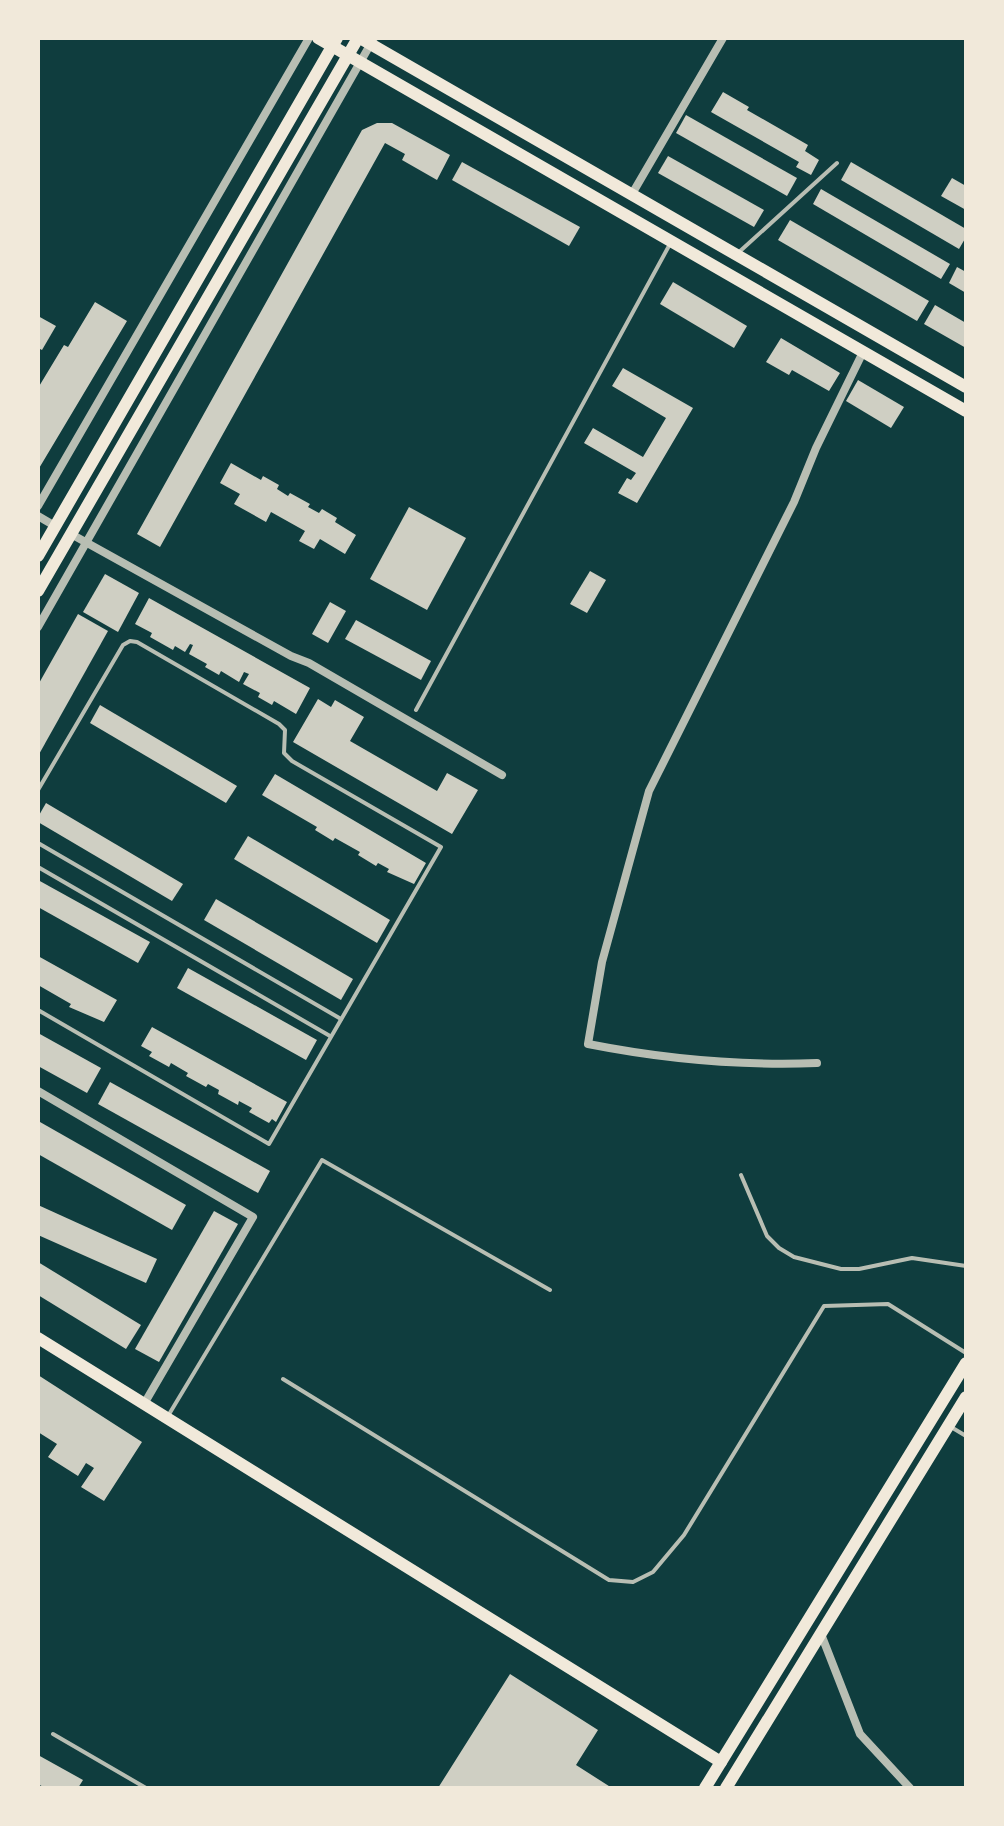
<svg xmlns="http://www.w3.org/2000/svg" width="1004" height="1826" font-family="Inter,sans-serif">
<style>
.building{fill:#cfcfc3}
.lines{fill:none;stroke-linecap:round;stroke-linejoin:round}
.service{stroke:#b8beb3;stroke-width:4}
.minor{stroke:#b8beb3;stroke-width:8}
.secondary{stroke:#f1e9da;stroke-width:12}
</style>
<rect width="100%" height="100%" fill="#0f3d3e"/>
<g class="building">
<path d="M723 92 749 107 747 110 808 145 805 151 819 160 811 175 796 167 799 162 711 112Z"/>
<path d="M686 115 797 178 787 196 676 133Z"/>
<path d="M377 123H392L450 155 437 180 402 160 405 154 385 143 160 547 137 534 362 130Z"/>
<path d="M668 156 764 210 754 227 658 173Z"/>
<path d="M462 162 580 227 569 246 452 180Z"/>
<path d="M851 162 966 229V237L959 249 841 180Z"/>
<path d="M952 178 966 186V210L941 196Z"/>
<path d="M821 189 950 264 941 279 813 204Z"/>
<path d="M790 220 929 301 917 321 778 240Z"/>
<path d="M957 267 966 272V293L949 283Z"/>
<path d="M673 282 747 326 734 348 660 304Z"/>
<path d="M95 302 127 321 38 470V388L64 345 68 347Z"/>
<path d="M935 305 966 323V348L924 324Z"/>
<path d="M38 316 56 326 42 350 38 348Z"/>
<path d="M781 338 840 373 829 391 792 370 789 375 766 362Z"/>
<path d="M623 368 693 408 637 503 618 493 627 478 631 480 636 473 584 443 593 428 643 457 666 418 612 386Z"/>
<path d="M858 380 904 407 891 428 846 401Z"/>
<path d="M231 463 261 480 263 476 279 485 277 489 288 496 290 493 310 504 308 507 319 513 322 509 337 518 335 522 356 535 345 554 320 539 314 549 299 541 305 531 271 512 266 522 234 504 240 494 220 483Z"/>
<path d="M409 507 466 538 427 610 370 579Z"/>
<path d="M590 571 606 580 587 613 570 604Z"/>
<path d="M105 574 139 593 118 632 83 612Z"/>
<path d="M149 598 310 688 296 714 274 701 272 705 258 697 260 693 243 684 249 674 244 672 239 682 221 671 219 675 205 667 207 664 189 654 193 645 190 644 185 652 175 646 173 650 150 637 152 633 135 624Z"/>
<path d="M330 602 346 611 328 643 312 634Z"/>
<path d="M78 614 108 631 38 756V685Z"/>
<path d="M356 620 431 661 421 680 345 639Z"/>
<path d="M318 699 331 707 335 700 364 717 350 741 437 791 447 773 478 790 452 834 293 742Z"/>
<path d="M100 705 237 786 226 803 90 723Z"/>
<path d="M275 774 426 863 414 884 387 872 389 869 378 863 376 866 358 855 360 852 335 838 333 841 315 830 317 827 262 795Z"/>
<path d="M46 803 183 884 172 901 38 822V817Z"/>
<path d="M248 836 390 920 377 943 234 859Z"/>
<path d="M38 880 150 942 138 963 38 907Z"/>
<path d="M216 899 353 979 341 1000 204 920Z"/>
<path d="M38 956 117 1000 104 1022 69 1007 71 1004 38 985Z"/>
<path d="M188 968 317 1040 306 1060 177 988Z"/>
<path d="M152 1027 287 1102 276 1122 272 1119 269 1123 249 1112 252 1108 239 1101 238 1105 218 1094 219 1090 208 1084 206 1087 186 1076 188 1073 171 1063 169 1067 149 1056 152 1052 141 1046Z"/>
<path d="M38 1033 101 1068 87 1093 38 1066Z"/>
<path d="M110 1082 270 1171 258 1193 98 1104Z"/>
<path d="M40 1122 186 1205 172 1230 38 1154Z"/>
<path d="M38 1205 157 1259 146 1283 38 1235Z"/>
<path d="M214 1211 238 1224 159 1362 135 1349Z"/>
<path d="M38 1262 141 1325 126 1349 38 1295Z"/>
<path d="M38 1375 142 1442 104 1501 81 1487 94 1468 86 1463 78 1476 48 1457 57 1444 38 1432Z"/>
<path d="M510 1674 598 1730 576 1765 612 1788H438Z"/>
<path d="M38 1755 83 1780 78 1788H45L38 1784Z"/>
</g>
<g class="lines">
<g class="service">
<path d="M738 253 837 163"/>
<path d="M416 710 670 244"/>
<path d="M38 790 123 645 130 641 137 642 279 724 285 730 284 753 292 761 441 847 269 1144 38 1010"/>
<path d="M38 843 341 1019"/>
<path d="M38 867 330 1036"/>
<path d="M741 1175 767 1236 779 1248 794 1257 841 1269H859L912 1258 966 1266"/>
<path d="M283 1379 609 1580 633 1582 653 1572 684 1535 824 1306 888 1304 966 1353"/>
<path d="M168 1416 322 1160 550 1290"/>
<path d="M951 1427 966 1436"/>
<path d="M53 1734 146 1788"/>
</g>
<g class="minor">
<path d="M632 194 723 38"/>
<path d="M38 506 309 38"/>
<path d="M38 516 55 526"/>
<path d="M71 534 291 656 309 663 502 775"/>
<path d="M38 627 374 38"/>
<path d="M817 1063C739 1066 664 1059 588 1044L602 962 649 791 794 502 816 448 863 352"/>
<path d="M38 1091 253 1217 144 1404"/>
<path d="M821 1634 860 1734 910 1788"/>
</g>
<g class="secondary">
<path d="M318 38 966 411"/>
<path d="M360 38 966 387"/>
<path d="M38 556 337 38"/>
<path d="M38 591 358 38"/>
<path d="M38 1338 721 1762"/>
<path d="M705 1788 966 1363"/>
<path d="M726 1788 966 1397"/>
</g>
</g>
<rect width="1004" height="1826" fill="none" stroke="#f1e9da" stroke-width="80"/>
</svg>
